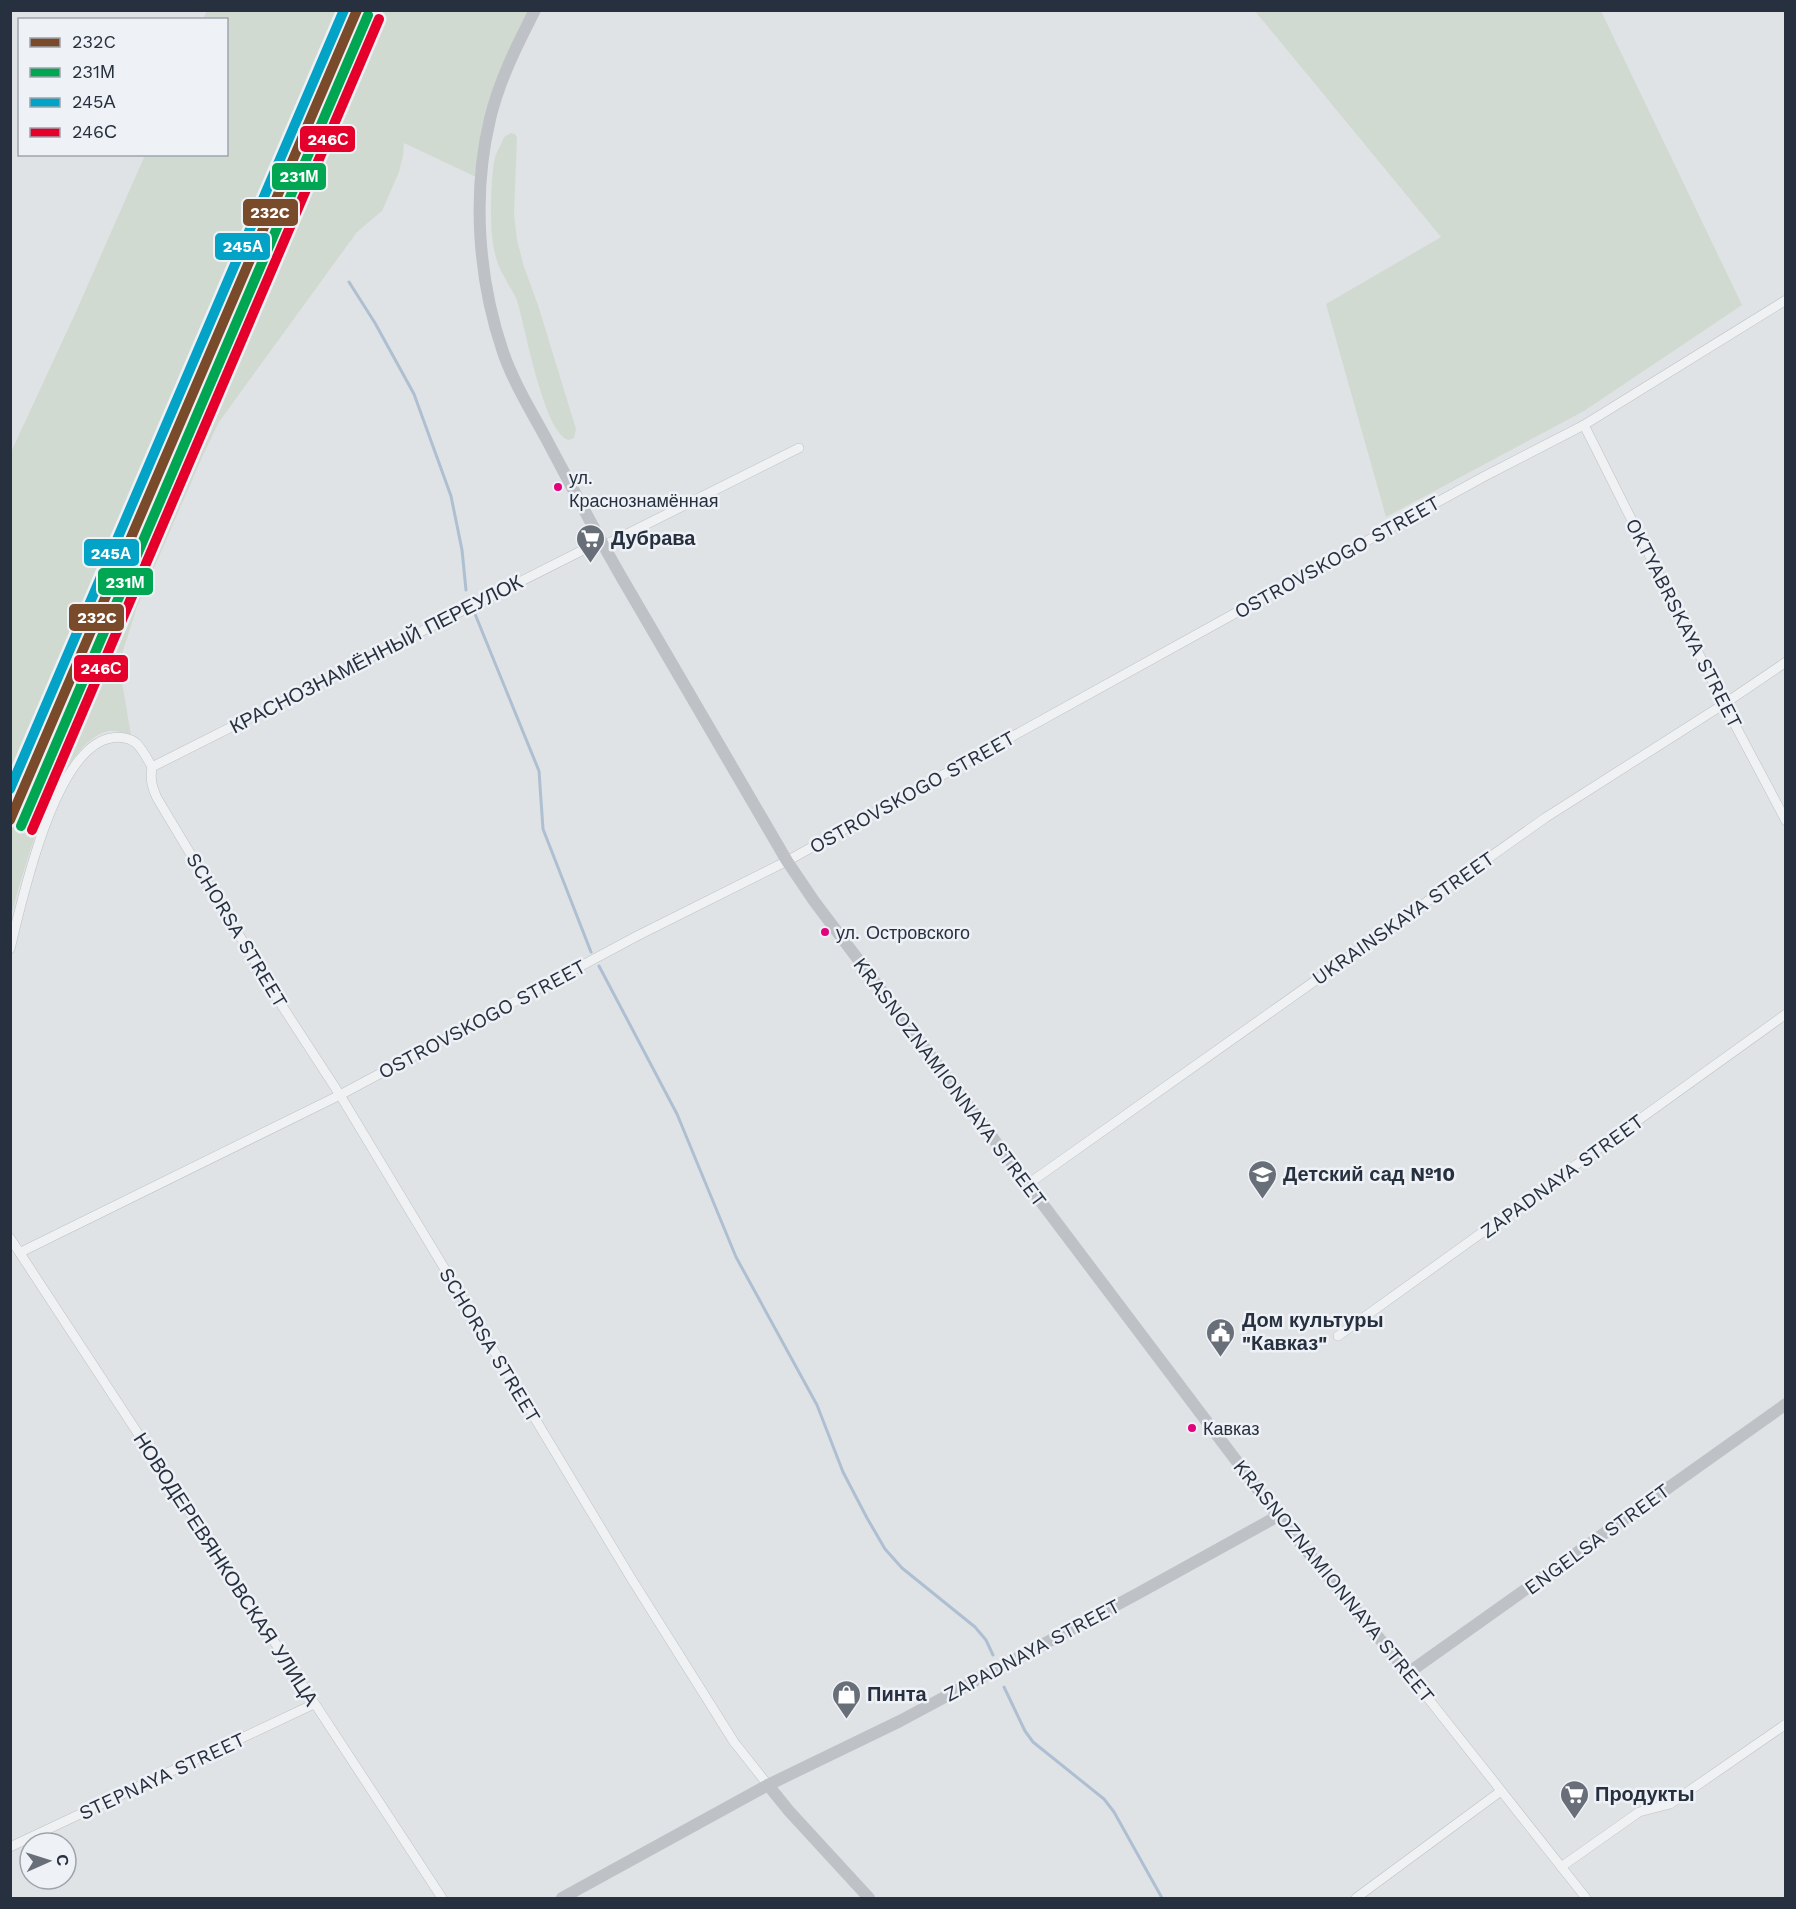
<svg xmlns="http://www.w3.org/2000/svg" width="1796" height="1909" font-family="'Work Sans',sans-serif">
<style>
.green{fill:#d1dad1}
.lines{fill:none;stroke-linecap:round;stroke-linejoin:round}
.stream{stroke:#aebfd2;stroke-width:3}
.street-casing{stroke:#bec1c4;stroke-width:10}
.street{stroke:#f0f1f2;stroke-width:9}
.secondary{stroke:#bec1c5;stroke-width:12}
.rail-1-casing{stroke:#eef1f6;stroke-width:15}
.rail-2-casing{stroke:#eef1f6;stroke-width:15}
.rail-3-casing{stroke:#eef1f6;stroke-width:15}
.rail-4-casing{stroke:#eef1f6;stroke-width:15}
.rail-1{stroke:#7a4b2a;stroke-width:10}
.rail-2{stroke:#00a651;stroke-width:10}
.rail-3{stroke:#02a3c7;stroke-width:10}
.rail-4{stroke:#e4002b;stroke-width:10}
.bus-dot{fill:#e5007d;stroke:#eef1f6;stroke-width:2}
.labels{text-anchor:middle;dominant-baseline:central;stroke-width:5;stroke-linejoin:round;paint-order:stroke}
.bus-label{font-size:18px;fill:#27303f;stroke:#eef1f6;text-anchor:start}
.poi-label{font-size:20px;font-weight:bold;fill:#27303f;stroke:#eef1f6;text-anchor:start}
.street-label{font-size:20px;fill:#27303f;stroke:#eef1f6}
.line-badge{stroke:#eef1f6;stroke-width:2}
.badge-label{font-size:16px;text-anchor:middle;font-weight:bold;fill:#fff}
</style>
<rect width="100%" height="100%" fill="#e0e3e6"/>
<g class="green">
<path d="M207 10 353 11 11 811V452L75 314 145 155 226 154V20L203 19Z"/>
<path d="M364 11H528C512 42 497 74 487 108 481 130 479 154 476 177L404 143 403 156 399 172 382 211 357 232 219 422 204 453 137 607 123 651 120 671 131 735C124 733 116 730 109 731 58 741 22 873 11 917V831Z"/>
<path d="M1255 11H1601L1742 305 1584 411 1386 517 1326 304 1441 237Z"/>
<path d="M511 133 515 134 517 137 514 214 517 240 524 267 538 305 576 429 574 438 569 440C543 434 525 323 516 298 513 291 508 285 505 278 497 266 493 249 492 235 490 215 491 176 495 157 497 150 502 144 504 137Z"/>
</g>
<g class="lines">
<g class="stream">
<path d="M349 282 375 323 414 394 451 496 462 550 466 590"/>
<path d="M475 614 539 771 543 829 591 952"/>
<path d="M599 966 677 1114 736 1257 817 1405 843 1472 867 1518 885 1549 902 1568 975 1627 986 1640 993 1655"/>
<path d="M1004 1687 1025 1731 1033 1742 1104 1799 1114 1812 1162 1898"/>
</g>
<defs>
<g id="street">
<path d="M1584 425 1724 704 1786 821"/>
<path d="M603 546 799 448"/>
<path d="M152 767C150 779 152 787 157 798L275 995 340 1095 631 1578 734 1742 768 1785"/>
<path d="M152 767 601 541"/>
<path d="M10 949C22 901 54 748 111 738 119 736 131 738 137 744 143 750 148 760 152 767"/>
<path d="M1028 1184 1545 818 1724 704 1786 662"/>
<path d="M10 1238 442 1898"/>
<path d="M21 1252 340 1095 637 936 787 861 1250 605 1485 476 1584 425 1786 300"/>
<path d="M1338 1336 1786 1014"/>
<path d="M1408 1673 1586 1898"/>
<path d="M10 1847 314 1704"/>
<path d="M1561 1867 1639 1812 1670 1804 1786 1724"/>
<path d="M1356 1898 1501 1791"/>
</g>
</defs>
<use href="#street" class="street-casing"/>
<use href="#street" class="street"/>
<g class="secondary">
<path d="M535 10C517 45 499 81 490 119 472 194 478 279 503 352 514 384 533 414 549 444 574 491 599 539 626 585 680 677 734 769 787 861L814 901 1278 1516 1408 1673 1786 1404"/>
<path d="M768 1785 789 1811 869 1898"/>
<path d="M562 1898 768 1785 900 1721 1137 1594 1278 1516"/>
</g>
<defs>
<path id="rail-1" d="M10 820 357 10"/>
<path id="rail-2" d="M21 826 368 15"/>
<path id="rail-3" d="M10 789 344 10"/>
<path id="rail-4" d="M32 830 379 19"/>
</defs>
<use href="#rail-1" class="rail-1-casing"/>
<use href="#rail-2" class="rail-2-casing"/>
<use href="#rail-3" class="rail-3-casing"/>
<use href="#rail-4" class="rail-4-casing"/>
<use href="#rail-1" class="rail-1"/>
<use href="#rail-2" class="rail-2"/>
<use href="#rail-3" class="rail-3"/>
<use href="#rail-4" class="rail-4"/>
</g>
<defs>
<symbol id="supermarket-pin" viewBox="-11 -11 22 30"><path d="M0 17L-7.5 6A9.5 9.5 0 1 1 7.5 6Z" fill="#686f79" stroke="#eef1f6"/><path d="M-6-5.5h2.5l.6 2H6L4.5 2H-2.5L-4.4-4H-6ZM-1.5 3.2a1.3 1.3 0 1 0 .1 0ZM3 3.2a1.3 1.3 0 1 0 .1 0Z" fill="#fff"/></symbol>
<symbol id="school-pin" viewBox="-11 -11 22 30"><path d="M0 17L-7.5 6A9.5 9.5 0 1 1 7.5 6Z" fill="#686f79" stroke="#eef1f6"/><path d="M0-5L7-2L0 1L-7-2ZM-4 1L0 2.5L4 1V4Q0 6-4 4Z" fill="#fff"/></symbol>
<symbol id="civic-pin" viewBox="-11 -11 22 30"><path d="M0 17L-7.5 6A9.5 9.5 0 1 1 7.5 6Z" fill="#686f79" stroke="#eef1f6"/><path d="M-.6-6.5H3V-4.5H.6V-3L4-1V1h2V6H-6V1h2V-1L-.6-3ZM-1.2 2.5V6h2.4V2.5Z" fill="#fff"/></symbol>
<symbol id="shop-pin" viewBox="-11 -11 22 30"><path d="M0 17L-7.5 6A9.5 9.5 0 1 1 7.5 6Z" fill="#686f79" stroke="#eef1f6"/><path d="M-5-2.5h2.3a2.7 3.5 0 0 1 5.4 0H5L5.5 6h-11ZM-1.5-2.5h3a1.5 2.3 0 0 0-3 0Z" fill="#fff"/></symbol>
</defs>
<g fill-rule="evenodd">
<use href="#supermarket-pin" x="574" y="522" width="33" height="45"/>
<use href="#school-pin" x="1246" y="1158" width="33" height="45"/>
<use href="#civic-pin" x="1204" y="1316" width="33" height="45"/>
<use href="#shop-pin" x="830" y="1678" width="33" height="45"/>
<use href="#supermarket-pin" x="1558" y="1778" width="33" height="45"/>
</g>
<g class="bus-dot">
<circle cx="558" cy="487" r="5"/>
<circle cx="825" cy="932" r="5"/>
<circle cx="1192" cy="1428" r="5"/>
</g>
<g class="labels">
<g class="bus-label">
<text x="569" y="477">ул.<tspan x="569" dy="23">Краснознамённая</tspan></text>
<text x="836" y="932">ул. Островского</text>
<text x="1203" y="1428">Кавказ</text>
</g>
<g class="poi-label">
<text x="611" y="538">Дубрава</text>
<text x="1283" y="1174">Детский сад №10</text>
<text x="1242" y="1320">Дом культуры<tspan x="1242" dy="23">"Кавказ"</tspan></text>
<text x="867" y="1694">Пинта</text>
<text x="1595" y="1794">Продукты</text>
</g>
<g class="street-label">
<text transform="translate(1337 557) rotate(-29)">OSTROVSKOGO STREET</text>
<text transform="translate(1684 623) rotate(63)">OKTYABRSKAYA STREET</text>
<text transform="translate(376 654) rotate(-27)">КРАСНОЗНАМЁННЫЙ ПЕРЕУЛОК</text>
<text transform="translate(912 792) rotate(-29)">OSTROVSKOGO STREET</text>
<text transform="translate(1403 918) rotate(-35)">UKRAINSKAYA STREET</text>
<text transform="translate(237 930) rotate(59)">SCHORSA STREET</text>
<text transform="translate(482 1019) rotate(-28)">OSTROVSKOGO STREET</text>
<text transform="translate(950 1082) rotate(53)">KRASNOZNAMIONNAYA STREET</text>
<text transform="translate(1562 1176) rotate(-36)">ZAPADNAYA STREET</text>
<text transform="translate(490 1345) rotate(59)">SCHORSA STREET</text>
<text transform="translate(1597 1539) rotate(-36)">ENGELSA STREET</text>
<text transform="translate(226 1569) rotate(57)">НОВОДЕРЕВЯНКОВСКАЯ УЛИЦА</text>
<text transform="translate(1334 1581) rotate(51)">KRASNOZNAMIONNAYA STREET</text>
<text transform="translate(1032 1650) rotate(-28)">ZAPADNAYA STREET</text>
<text transform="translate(162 1776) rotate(-25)">STEPNAYA STREET</text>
</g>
</g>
<g class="line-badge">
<rect x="299" y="125" width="57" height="28" rx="6" fill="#e4002b"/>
<rect x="271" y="162" width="56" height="29" rx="6" fill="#00a651"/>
<rect x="242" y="198" width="57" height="29" rx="6" fill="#7a4b2a"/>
<rect x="214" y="232" width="57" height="29" rx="6" fill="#02a3c7"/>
<rect x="83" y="538" width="57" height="29" rx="6" fill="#02a3c7"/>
<rect x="97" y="567" width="57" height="29" rx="6" fill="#00a651"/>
<rect x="68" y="603" width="57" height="29" rx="6" fill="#7a4b2a"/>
<rect x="73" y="654" width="56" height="29" rx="6" fill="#e4002b"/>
</g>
<g class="badge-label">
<text x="328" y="145">246С</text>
<text x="299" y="182">231М</text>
<text x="270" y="218">232C</text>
<text x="243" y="252">245А</text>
<text x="111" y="559">245А</text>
<text x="125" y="588">231М</text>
<text x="97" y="623">232C</text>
<text x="101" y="674">246С</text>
</g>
<rect width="1796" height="1909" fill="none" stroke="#27303f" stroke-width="24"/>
<rect x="18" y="18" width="210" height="138" fill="#eef1f6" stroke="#9ea4ad" stroke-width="1.5"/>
<rect x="30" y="38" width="30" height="9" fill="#7a4b2a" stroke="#9ea4ad" stroke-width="1.5"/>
<text x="72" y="48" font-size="18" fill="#27303f">232C</text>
<rect x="30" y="68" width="30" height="9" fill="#00a651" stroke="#9ea4ad" stroke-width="1.5"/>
<text x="72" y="78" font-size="18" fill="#27303f">231М</text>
<rect x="30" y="98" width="30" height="9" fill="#02a3c7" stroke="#9ea4ad" stroke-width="1.5"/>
<text x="72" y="108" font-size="18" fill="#27303f">245А</text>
<rect x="30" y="128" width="30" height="9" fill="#e4002b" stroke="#9ea4ad" stroke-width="1.5"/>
<text x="72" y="138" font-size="18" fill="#27303f">246С</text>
<g transform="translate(48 1861) rotate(87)"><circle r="28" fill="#eef1f6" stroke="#9ea4ad" stroke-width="1.5"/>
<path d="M0-4.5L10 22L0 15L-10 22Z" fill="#686f79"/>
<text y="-9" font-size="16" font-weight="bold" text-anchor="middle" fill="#27303f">С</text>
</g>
</svg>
